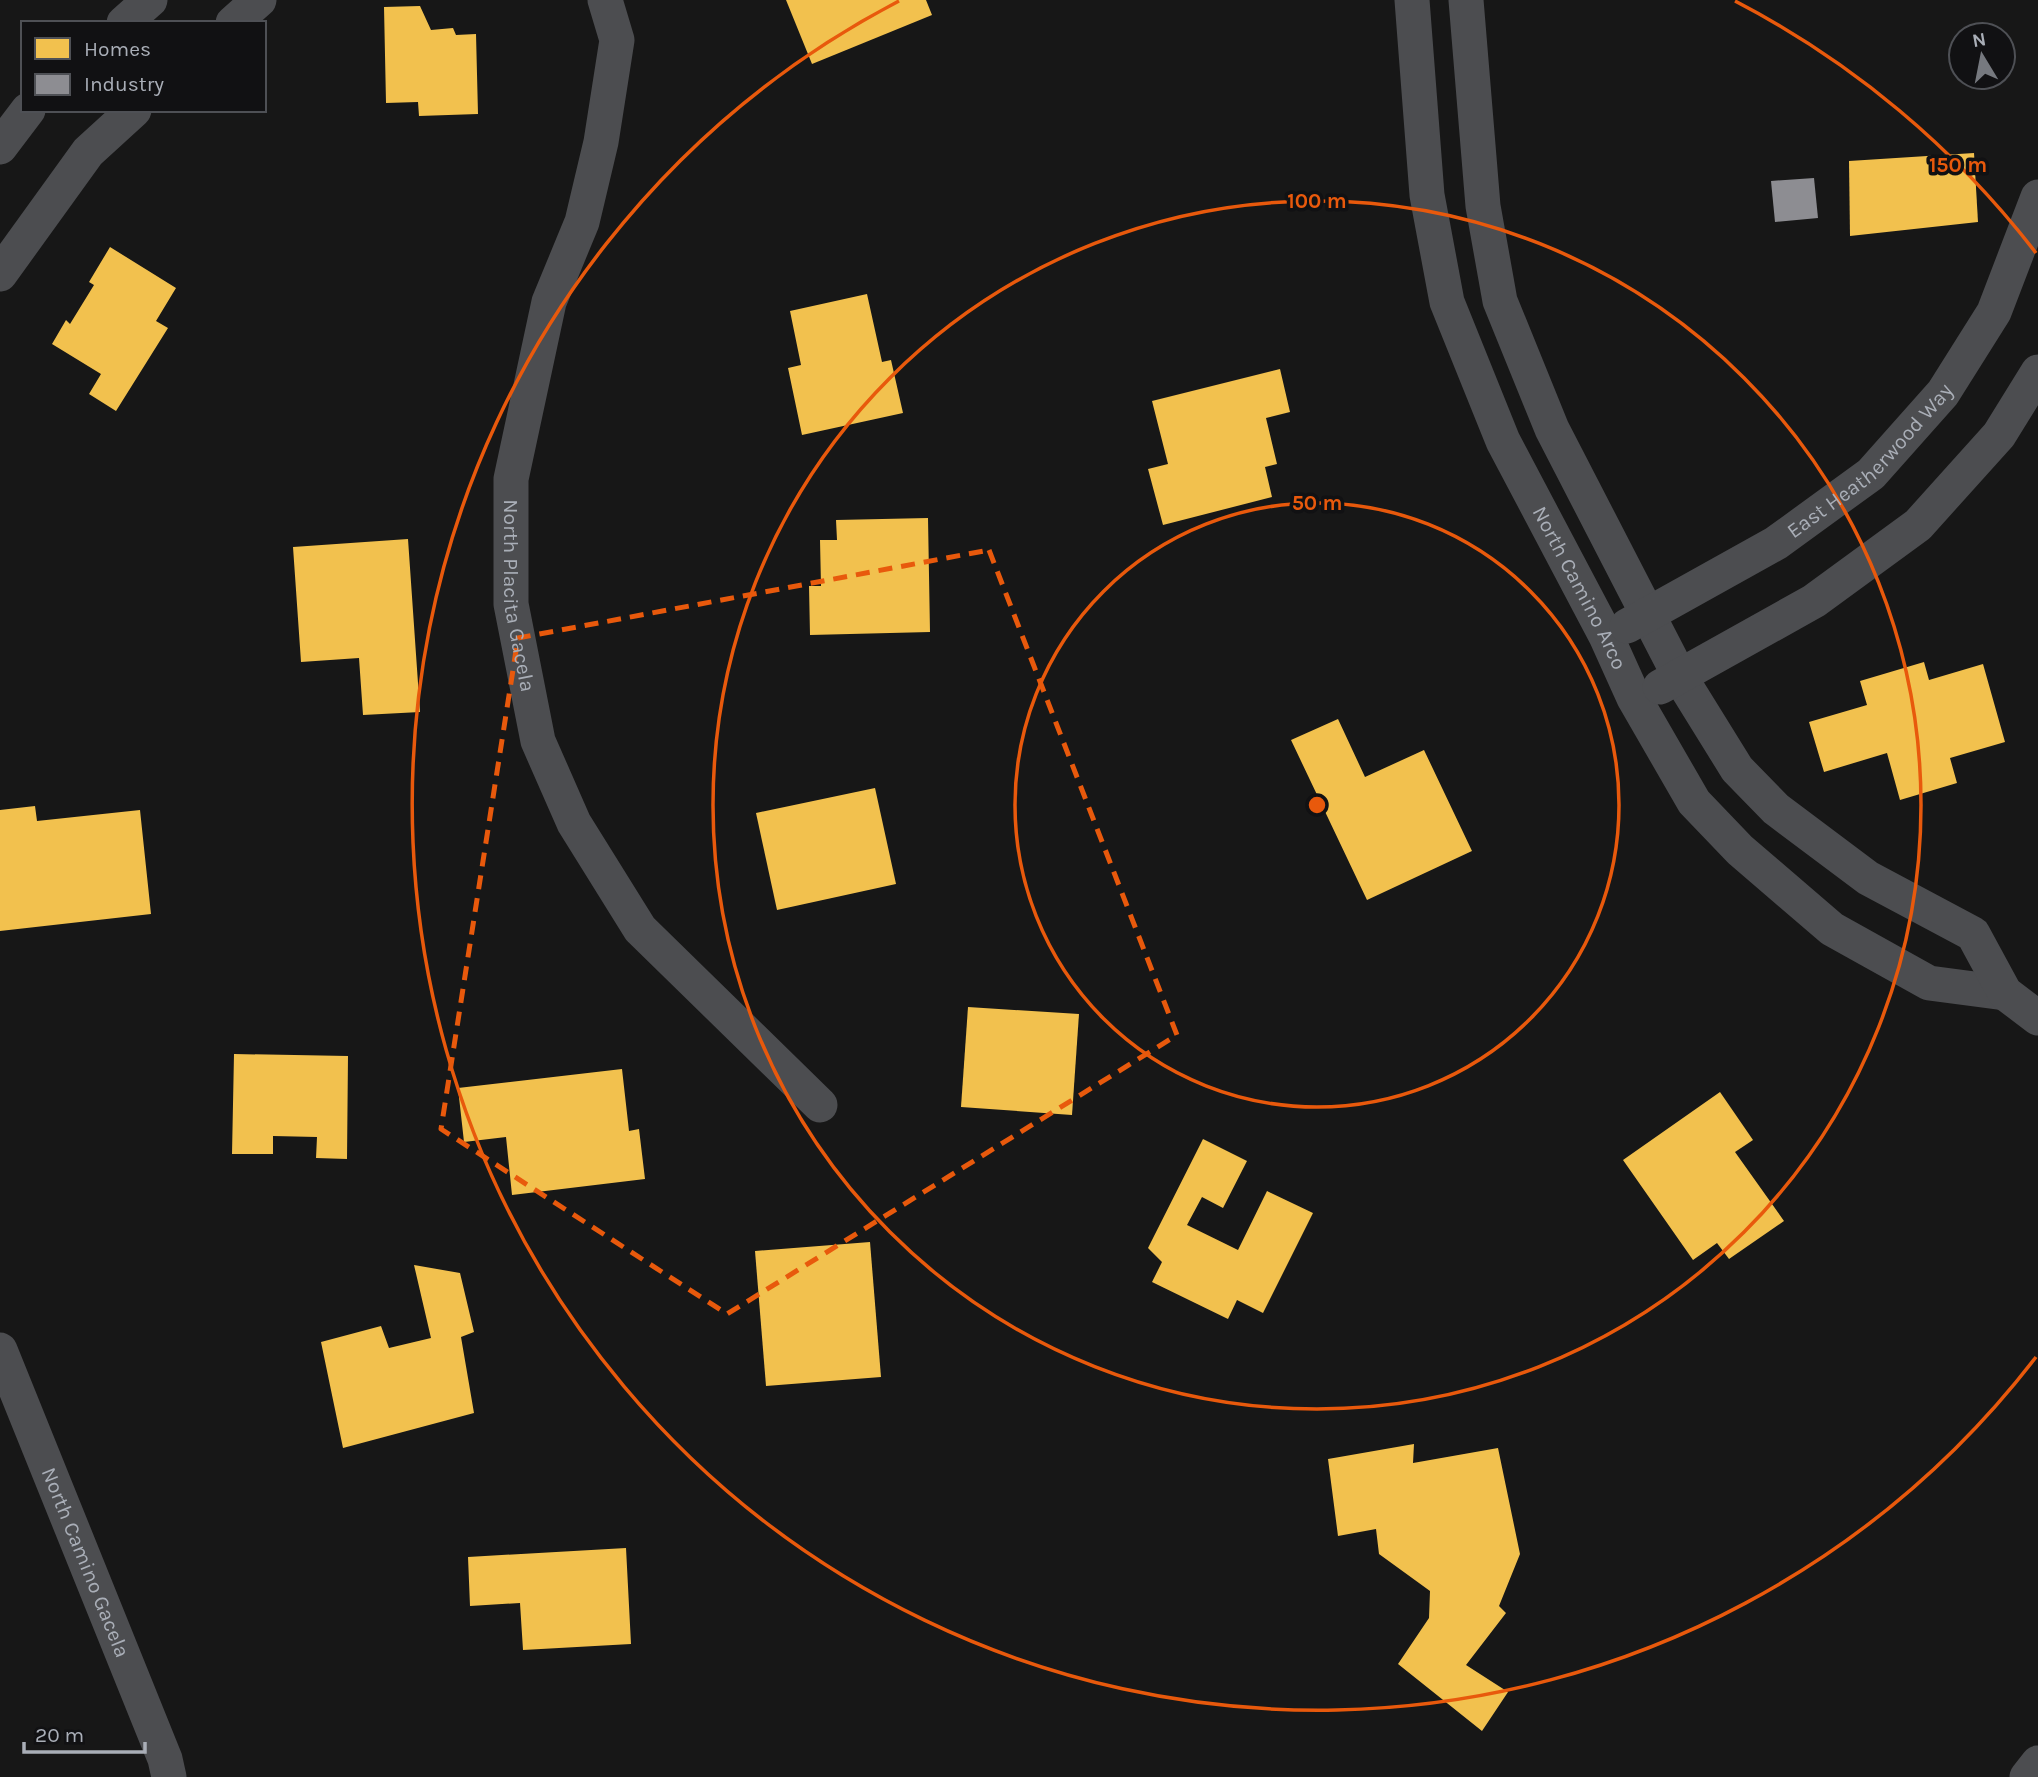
<svg xmlns="http://www.w3.org/2000/svg" width="2038" height="1777" font-family="Karla,sans-serif">
<style>
.homes{fill:#f2c14e}
.industry{fill:#8d8d92}
.lines{fill:none;stroke-linecap:round;stroke-linejoin:round}
.minor{stroke:#4c4d50;stroke-width:35}
.marked{fill:none;stroke:#e8590c;stroke-width:5;stroke-dasharray:14 9;stroke-linejoin:round}
.ring{fill:none;stroke:#e8590c;stroke-width:3.5}
.labels{text-anchor:middle;dominant-baseline:central;stroke-width:7;stroke-linejoin:round;paint-order:stroke}
.street-label{font-size:21px;fill:#a9aeb7;stroke:#111113}
.centre{fill:#e8590c;stroke:#111113;stroke-width:3.5}
.ring-label{font-size:21px;text-anchor:middle;font-weight:bold;fill:#e8590c;stroke:#111113;stroke-width:7;stroke-linejoin:round;paint-order:stroke}
</style>
<rect width="100%" height="100%" fill="#171717"/>
<g class="homes">
<path d="M786 0H926L932 15 812 64Z"/>
<path d="M420 6 431 30 453 28 456 35 476 34 478 114 419 116 418 102 386 103 384 7Z"/>
<path d="M1974 153 1978 222 1850 236 1849 161Z"/>
<path d="M110 247 176 288 156 321 168 328 116 411 89 394 101 374 52 344 66 320 70 324 94 285 89 282Z"/>
<path d="M867 294 882 362 891 360 903 413 802 435 788 368 801 365 790 311Z"/>
<path d="M1280 369 1290 412 1266 418 1277 464 1265 467 1272 497 1163 525 1148 469 1168 464 1152 401Z"/>
<path d="M928 518 930 632 810 635 809 586H821L820 540H837L836 520Z"/>
<path d="M408 539 420 712 363 715 359 658 301 662 293 547Z"/>
<path d="M1924 662 1929 680 1983 664 2005 742 1950 758 1957 783 1900 800 1887 753 1824 772 1809 722 1867 705 1860 681Z"/>
<path d="M1338 719 1365 777 1424 750 1472 851 1367 900 1291 740Z"/>
<path d="M875 788 896 884 777 910 756 813Z"/>
<path d="M35 806 37 821 140 810 151 914 0 931V810Z"/>
<path d="M968 1007 1079 1014 1072 1115 961 1107Z"/>
<path d="M234 1054 348 1056 347 1159 316 1158 317 1137 273 1136V1154H232Z"/>
<path d="M622 1069 629 1131 639 1129 645 1179 512 1195 506 1137 464 1142 458 1088Z"/>
<path d="M1720 1092 1753 1140 1735 1152 1784 1221 1729 1259 1717 1243 1693 1260 1623 1160Z"/>
<path d="M1203 1139 1247 1161 1223 1208 1202 1197 1187 1225 1238 1250 1267 1191 1313 1213 1263 1313 1237 1300 1228 1319 1152 1282 1162 1262 1148 1248Z"/>
<path d="M870 1242 881 1377 766 1386 755 1251Z"/>
<path d="M414 1265 460 1273 474 1332 461 1337 474 1413 343 1448 321 1342 381 1326 389 1348 431 1338Z"/>
<path d="M1414 1444 1413 1463 1498 1448 1520 1554 1499 1606 1506 1613 1466 1665 1508 1692 1482 1731 1398 1664 1429 1618 1430 1591 1379 1554 1376 1529 1338 1536 1328 1459Z"/>
<path d="M626 1548 631 1644 523 1650 520 1603 470 1606 468 1557Z"/>
</g>
<path class="industry" d="M1814 178 1818 218 1775 222 1771 181Z"/>
<g class="lines">
<g class="minor">
<path id="s1" d="M605 0 617 40 601 142 582 222 549 302 511 479V604L538 741 574 823 640 929 820 1105"/>
<path id="s2" d="M1412 0 1427 195 1447 302 1503 441 1606 636 1634 698 1694 802 1740 850 1832 929 1929 983 2005 993"/>
<path d="M1466 0 1483 206 1500 301 1552 429 1680 677 1737 769 1776 809 1868 878 1973 934 2005 993 2038 1018"/>
<path d="M124 23 150 0"/>
<path d="M233 23 259 0"/>
<path d="M0 147 28 110"/>
<path d="M0 274 88 152 134 110"/>
<path id="s3" d="M1627 626 1776 543 1871 474 1943 393 1994 312 2038 197"/>
<path d="M1660 687 1814 601 1918 525 1999 435 2038 372"/>
<path id="s4" d="M0 1350 165 1759 169 1777"/>
<path d="M2027 1777 2038 1763"/>
</g>
</g>
<path class="marked" d="M989 550 1177 1035 727 1314 441 1129 518 638Z"/>
<g class="ring">
<circle cx="1317" cy="805" r="302"/>
<circle cx="1317" cy="805" r="604"/>
<path d="M2036 1357A906 906 0 1 1 899 1M1735 1A906 906 0 0 1 2036 253"/>
</g>
<g class="labels">
<g class="street-label">
<text stroke="none"><textPath href="#s3" startOffset="296">East Heatherwood Way</textPath></text>
<text stroke="none"><textPath href="#s2" startOffset="620">North Camino Arco</textPath></text>
<text stroke="none"><textPath href="#s1" startOffset="612">North Placita Gacela</textPath></text>
<text stroke="none"><textPath href="#s4" startOffset="229">North Camino Gacela</textPath></text>
</g>
</g>
<circle cx="1317" cy="805" r="10" class="centre"/>
<g class="ring-label">
<text x="1958" y="172">150 m</text>
<text x="1317" y="208">100 m</text>
<text x="1317" y="510">50 m</text>
</g>
<rect x="21" y="21" width="245" height="91" fill="#111113" stroke="#4e5055" stroke-width="2"/>
<rect x="35" y="38" width="35" height="21" fill="#f2c14e" stroke="#4e5055" stroke-width="2"/>
<text x="84" y="56" font-size="21" fill="#a9aeb7">Homes</text>
<rect x="35" y="74" width="35" height="21" fill="#8d8d92" stroke="#4e5055" stroke-width="2"/>
<text x="84" y="91" font-size="21" fill="#a9aeb7">Industry</text>
<g transform="translate(1982 56) rotate(350)"><circle r="33" fill="#111113" stroke="#4e5055" stroke-width="2"/>
<path d="M0-5L12 26L0 18L-12 26Z" fill="#76797f"/>
<text y="-10" font-size="19" font-weight="bold" text-anchor="middle" fill="#a9aeb7">N</text>
</g>
<path d="M24 1742v10h121v-10" fill="none" stroke="#a9aeb7" stroke-width="3.5"/>
<text x="35" y="1742" font-size="21" fill="#a9aeb7" stroke="#111113" stroke-width="5" paint-order="stroke">20 m</text>
</svg>
